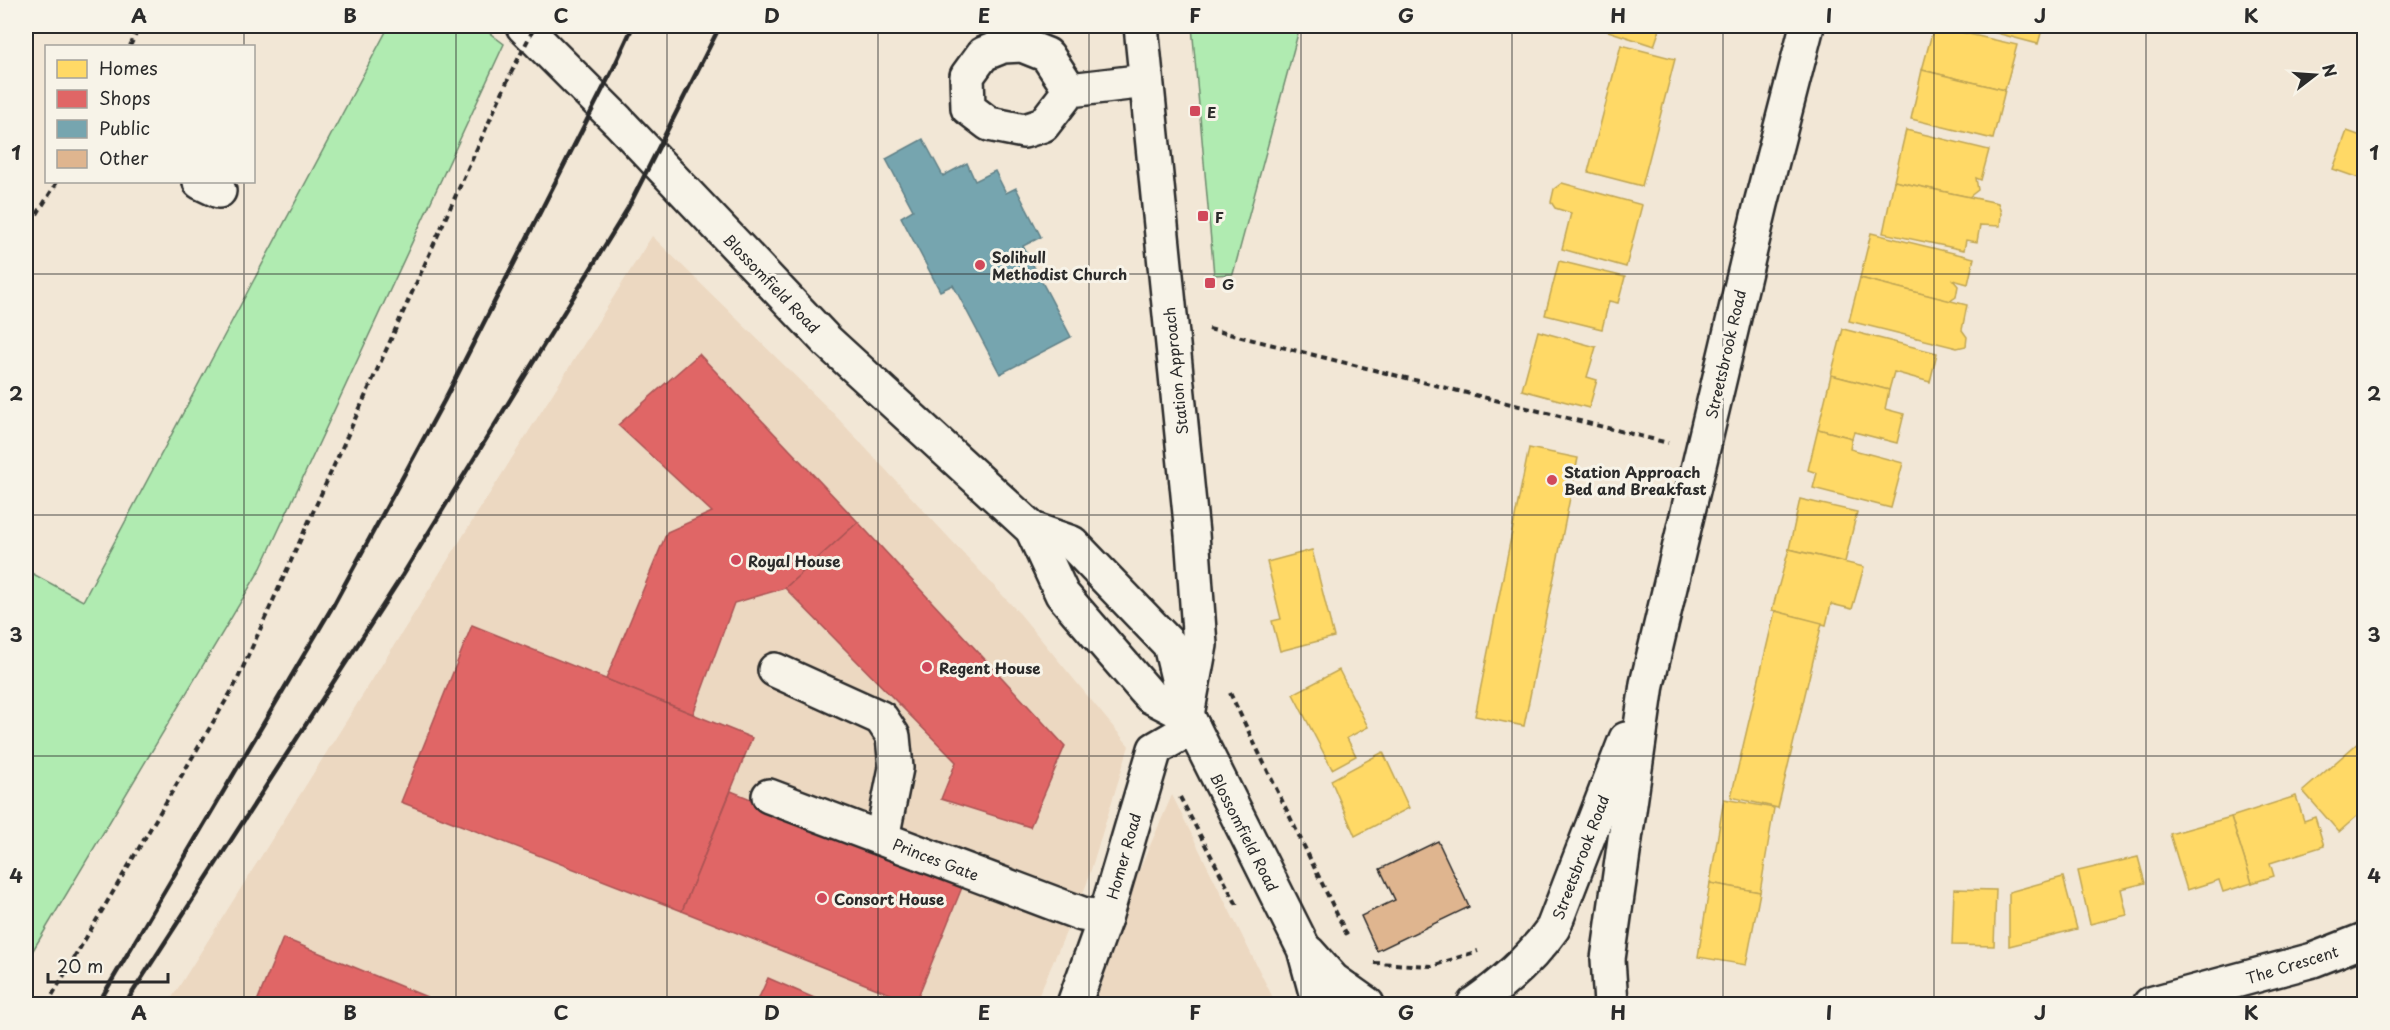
<svg xmlns="http://www.w3.org/2000/svg" width="2390" height="1030" font-family="'Playpen Sans',sans-serif">
<style>
.built{fill:#ecd8c1}
.green{fill:#b0ebb1;stroke:#6e8b6e;stroke-width:1.5}
.homes{fill:#ffd966;stroke:#bfa554;stroke-width:1.5}
.shops{fill:#e06666;stroke:#aa5454;stroke-width:1.5}
.public{fill:#76a5af;stroke:#608087;stroke-width:1.5}
.building{fill:#dfb58f;stroke:#2b2b2b;stroke-width:1.5}
.lines{fill:none;stroke-linecap:round;stroke-linejoin:round}
.minor-casing{stroke:#2b2b2b;stroke-width:38}
.major-casing{stroke:#2b2b2b;stroke-width:38}
.path{stroke:#2b2b2b;stroke-width:4;stroke-dasharray:6 4.5;stroke-linecap:butt}
.minor{stroke:#f7f3e8;stroke-width:33}
.major{stroke:#f7f3e8;stroke-width:33}
.rail{stroke:#2b2b2b;stroke-width:4.5}
.path-bridge{stroke:#2b2b2b;stroke-width:4;stroke-dasharray:6 4.5;stroke-linecap:butt}
.grid{fill:none;stroke:#2b2b2b;stroke-width:1.5;stroke-opacity:0.55}
.poi-dot{fill:#d1495b;stroke:#f7f3e8;stroke-width:2}
.labels{text-anchor:middle;dominant-baseline:central;stroke-width:6;stroke-linejoin:round;paint-order:stroke}
.poi-label{font-size:15px;font-weight:bold;fill:#2b2b2b;stroke:#f7f3e8;text-anchor:start}
.street-label{font-size:15px;fill:#2b2b2b;stroke:#f7f3e8}
.neatline{fill:none;stroke:#2b2b2b;stroke-width:2}
.grid-label{font-size:20px;text-anchor:middle;font-weight:bold;fill:#2b2b2b}
</style>
<rect width="100%" height="100%" fill="#f2e7d6"/>
<filter id="ink" filterUnits="userSpaceOnUse"><feTurbulence type="fractalNoise" baseFrequency=".0167" numOctaves="2"/><feDisplacementMap in="SourceGraphic" scale="12" xChannelSelector="R" yChannelSelector="G"/><feConvolveMatrix kernelMatrix="1 2 1 2 8 2 1 2 1" color-interpolation-filters="sRGB"/></filter>
<g filter="url(#ink)">
<g class="built">
<path d="M652 236 831 411 1020 614 1129 746 1086 886 1035 1004H168Z"/>
<path d="M1172 795 1276 1004H1095L1129 894Z"/>
</g>
<g class="green">
<path d="M389 26H480L504 44 261 568 26 962V570L83 601Z"/>
<path d="M1192 26H1300L1233 274 1214 275Z"/>
</g>
<g class="homes">
<path d="M1607 26H1661L1654 46 1605 30Z"/>
<path d="M1934 26 2017 45 2005 90 1922 70Z"/>
<path d="M1970 26H2043L2038 44Z"/>
<path d="M1621 45 1675 59 1642 186 1588 172Z"/>
<path d="M1922 70 2005 90 1993 139 1911 119Z"/>
<path d="M1906 130 1989 150 1981 180 1976 178 1978 190 1969 197 1894 181Z"/>
<path d="M2347 131 2364 137V180L2333 169Z"/>
<path d="M1894 181 1998 203 2001 213 2000 226 1980 225 1977 242 1966 240 1964 250 1883 233Z"/>
<path d="M1562 183 1642 205 1626 267 1562 249 1571 213 1555 208 1551 202 1554 189Z"/>
<path d="M1871 233 1974 258 1968 284 1953 280 1958 286 1956 297 1950 301 1860 278Z"/>
<path d="M1559 261 1625 277 1618 303 1609 301 1602 329 1545 315Z"/>
<path d="M1860 278 1967 305 1962 330 1967 337 1966 346 1957 348 1849 321Z"/>
<path d="M1843 329 1937 353 1930 382 1894 372 1889 390 1831 375Z"/>
<path d="M1538 331 1596 347 1587 377 1597 380 1589 408 1522 390Z"/>
<path d="M1831 375 1889 390 1885 409 1904 414 1897 443 1854 432 1852 438 1818 429Z"/>
<path d="M1818 429 1852 438 1850 449 1903 463 1891 508 1813 488 1817 473 1808 470Z"/>
<path d="M1529 448 1578 458 1524 726 1475 716Z"/>
<path d="M1800 499 1857 512 1845 562 1789 549Z"/>
<path d="M1789 549 1864 567 1852 609 1831 604 1826 625 1772 610Z"/>
<path d="M1312 550 1334 637 1280 651 1272 621 1281 619 1267 562Z"/>
<path d="M1775 611 1822 623 1778 808 1731 797Z"/>
<path d="M1339 670 1368 727 1347 738 1356 756 1332 769 1293 694Z"/>
<path d="M2360 741 2364 745V810L2339 832 2303 791Z"/>
<path d="M1383 752 1409 808 1355 836 1331 780Z"/>
<path d="M2296 796 2304 821 2315 817 2324 846 2270 863 2274 876 2252 883 2231 817Z"/>
<path d="M1724 799 1774 808 1760 892 1710 883Z"/>
<path d="M2231 817 2252 883 2223 892 2219 880 2187 890 2170 834Z"/>
<path d="M2138 857 2145 883 2121 889 2127 915 2090 924 2078 871Z"/>
<path d="M2063 877 2077 929 2009 946V892Z"/>
<path d="M1710 883 1760 892 1746 965 1698 957Z"/>
<path d="M1954 889 1996 890 1994 946 1952 945Z"/>
</g>
<g class="shops">
<path d="M699 354 858 522 785 588 734 603 693 714 606 679 667 532 712 512 618 425Z"/>
<path d="M858 522 1065 746 1030 827 941 799 956 762 785 588Z"/>
<path d="M472 625 752 738 682 911 401 802Z"/>
<path d="M731 791 963 885 915 1004 682 911Z"/>
<path d="M283 938 444 1004H256Z"/>
<path d="M768 978 828 1004H756Z"/>
</g>
<path class="public" d="M923 139 943 176 967 163 975 181 995 171 1006 193 1016 188 1041 237 1023 246 1071 337 1000 374 953 285 940 291 901 217 913 210 886 159Z"/>
<path class="building" d="M1438 841 1469 907 1377 951 1361 916 1395 900 1380 869Z"/>
<g class="lines">
<defs>
<g id="minor">
<path d="M1141 26 1192 534 1200 645 1187 715"/>
<path d="M1070 90 1047 55 1022 45 1003 46 983 54 967 76 968 108 989 124 1024 131 1043 125 1070 90 1146 81"/>
<path d="M200 182 219 191"/>
<path d="M775 670 881 718 893 736 896 768 882 838"/>
<path d="M769 796 1082 914 1105 918"/>
<path d="M1074 1004 1105 918 1155 749 1193 727"/>
<path d="M2150 1004 2313 960 2364 940"/>
</g>
<g id="major">
<path d="M523 26 618 121 827 341 1032 529 1062 594 1150 696 1187 715"/>
<path d="M1032 529 1072 543 1170 645 1187 715 1304 949 1319 1004"/>
<path d="M1308 952 1333 980 1367 1004"/>
<path d="M1474 1004C1505 982 1531 959 1553 928L1626 739"/>
<path d="M1611 1004 1608 959 1647 684 1761 204 1807 26"/>
</g>
</defs>
<use href="#minor" class="minor-casing"/>
<use href="#major" class="major-casing"/>
<g class="path">
<path d="M130 46 140 26"/>
<path d="M26 232 57 182"/>
<path d="M1209 329 1668 443"/>
<path d="M1230 693 1347 935"/>
<path d="M1180 797 1238 907"/>
<path d="M1374 963 1432 966 1478 951"/>
<path d="M47 1004 235 685 511 73"/>
</g>
<use href="#minor" class="minor"/>
<use href="#major" class="major"/>
<g class="rail">
<path d="M98 1004 334 604 444 401 614 67 633 26"/>
<path d="M125 1004 402 576 628 208 720 26"/>
</g>
<path class="path-bridge" d="M511 73 535 26"/>
</g>
</g>
<path class="grid" d="M244 26V46M456 26V1004M667 26V1004M878 26V1004M1089 26V1004M1301 26V1004M1512 26V1004M1723 26V1004M1934 26V1004M2146 26V1004M244 182V1004M26 274H2364M26 515H2364M26 756H2364"/>
<g class="poi-dot">
<rect x="1189" y="105" width="12" height="12" rx="3"/>
<rect x="1197" y="210" width="12" height="12" rx="3"/>
<circle cx="980" cy="265" r="6"/>
<rect x="1204" y="277" width="12" height="12" rx="3"/>
<circle cx="1552" cy="480" r="6"/>
<circle cx="736" cy="560" r="6"/>
<circle cx="927" cy="667" r="6"/>
<circle cx="822" cy="898" r="6"/>
</g>
<g class="labels">
<g class="poi-label">
<text x="1207" y="111">E</text>
<text x="1215" y="216">F</text>
<text x="992" y="256">Solihull<tspan x="992" dy="17">Methodist Church</tspan></text>
<text x="1222" y="283">G</text>
<text x="1564" y="471">Station Approach<tspan x="1564" dy="17">Bed and Breakfast</tspan></text>
<text x="748" y="560">Royal House</text>
<text x="939" y="667">Regent House</text>
<text x="834" y="898">Consort House</text>
</g>
<g class="street-label">
<text transform="translate(772 283) rotate(46)">Blossomfield Road</text>
<text transform="translate(1725 354) rotate(-77)">Streetsbrook Road</text>
<text transform="translate(1175 371) rotate(-96)">Station Approach</text>
<text transform="translate(1245 832) rotate(63)">Blossomfield Road</text>
<text transform="translate(1123 856) rotate(-74)">Homer Road</text>
<text transform="translate(1580 857) rotate(-69)">Streetsbrook Road</text>
<text transform="translate(936 859) rotate(21)">Princes Gate</text>
<text transform="translate(2292 964) rotate(-17)">The Crescent</text>
</g>
</g>
<rect width="2390" height="1030" fill="none" stroke="#f7f3e8" stroke-width="66"/>
<rect x="45" y="45" width="210" height="138" fill="#f7f3e8" stroke="#a5a39c" stroke-width="1.5"/>
<rect x="57" y="60" width="30" height="18" fill="#ffd966" stroke="#a5a39c" stroke-width="1.5"/>
<text x="99" y="75" font-size="18" fill="#2b2b2b">Homes</text>
<rect x="57" y="90" width="30" height="18" fill="#e06666" stroke="#a5a39c" stroke-width="1.5"/>
<text x="99" y="105" font-size="18" fill="#2b2b2b">Shops</text>
<rect x="57" y="120" width="30" height="18" fill="#76a5af" stroke="#a5a39c" stroke-width="1.5"/>
<text x="99" y="135" font-size="18" fill="#2b2b2b">Public</text>
<rect x="57" y="150" width="30" height="18" fill="#dfb58f" stroke="#a5a39c" stroke-width="1.5"/>
<text x="99" y="165" font-size="18" fill="#2b2b2b">Other</text>
<g transform="translate(2315 75) rotate(73)" stroke="#f7f3e8" stroke-width="4.5" paint-order="stroke">
<path d="M0-4.5L10 22L0 15L-10 22Z" fill="#2b2b2b"/>
<text y="-9" font-size="16" font-weight="bold" text-anchor="middle" fill="#2b2b2b">N</text>
</g>
<path d="M48 973v9h120v-9" fill="none" stroke="#2b2b2b" stroke-width="3"/>
<text x="57" y="973" font-size="18" fill="#2b2b2b" stroke="#f7f3e8" stroke-width="4.5" paint-order="stroke">20 m</text>
<rect x="33" y="33" width="2324" height="964" class="neatline"/>
<g class="grid-label">
<text x="139" y="23">A</text>
<text x="350" y="23">B</text>
<text x="561" y="23">C</text>
<text x="772" y="23">D</text>
<text x="984" y="23">E</text>
<text x="1195" y="23">F</text>
<text x="1406" y="23">G</text>
<text x="1618" y="23">H</text>
<text x="1829" y="23">I</text>
<text x="2040" y="23">J</text>
<text x="2251" y="23">K</text>
<text x="16" y="160">1</text>
<text x="2374" y="160">1</text>
<text x="16" y="401">2</text>
<text x="2374" y="401">2</text>
<text x="16" y="642">3</text>
<text x="2374" y="642">3</text>
<text x="16" y="883">4</text>
<text x="2374" y="883">4</text>
<text x="139" y="1020">A</text>
<text x="350" y="1020">B</text>
<text x="561" y="1020">C</text>
<text x="772" y="1020">D</text>
<text x="984" y="1020">E</text>
<text x="1195" y="1020">F</text>
<text x="1406" y="1020">G</text>
<text x="1618" y="1020">H</text>
<text x="1829" y="1020">I</text>
<text x="2040" y="1020">J</text>
<text x="2251" y="1020">K</text>
</g>
</svg>
